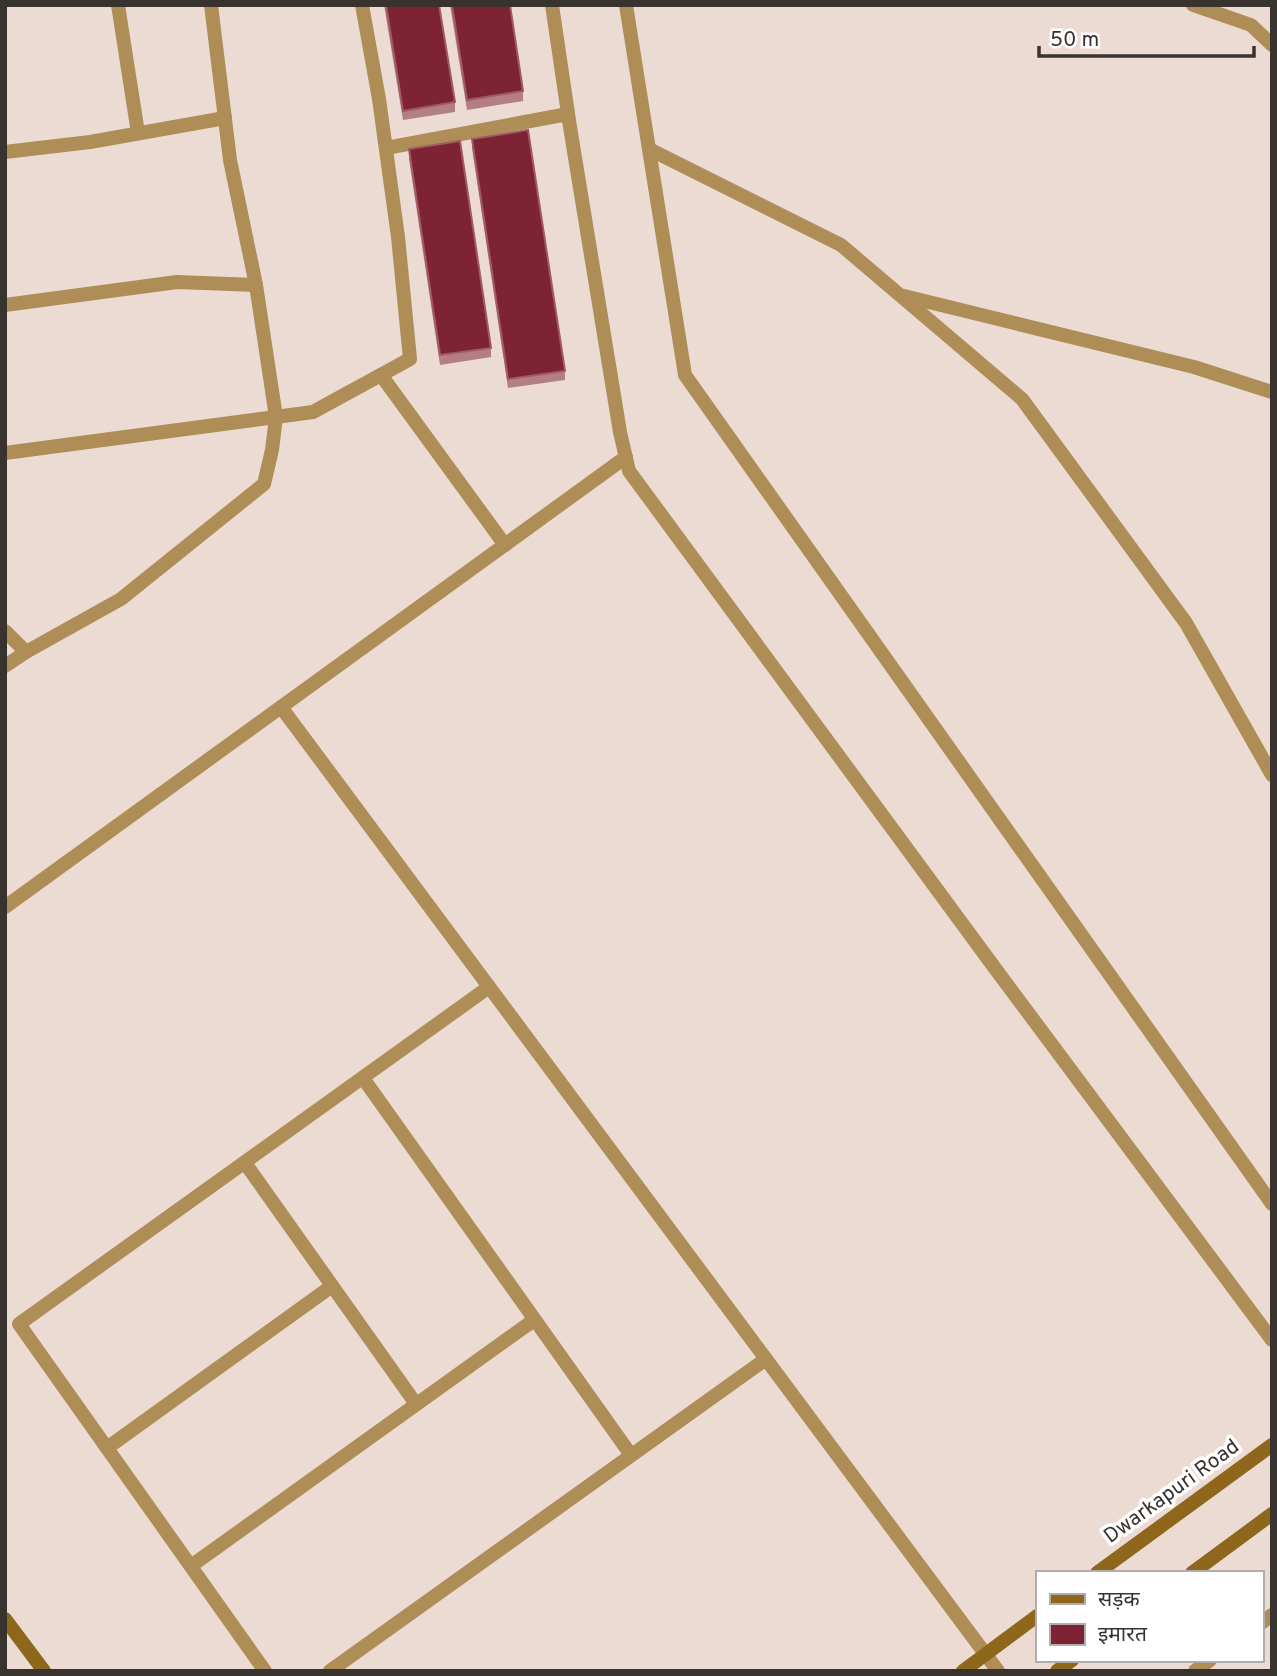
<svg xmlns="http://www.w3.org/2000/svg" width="1277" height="1676" font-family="Overpass,'Noto Sans Devanagari',sans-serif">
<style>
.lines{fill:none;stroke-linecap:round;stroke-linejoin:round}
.lane{stroke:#af8d56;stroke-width:14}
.street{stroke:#af8d56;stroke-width:14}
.secondary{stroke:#8e671d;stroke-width:14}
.wall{fill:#b47f84}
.building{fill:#7e2334;stroke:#9f5a64;stroke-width:2}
.labels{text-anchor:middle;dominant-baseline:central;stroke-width:7;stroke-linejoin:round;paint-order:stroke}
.street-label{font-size:21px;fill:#393330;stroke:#fff}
</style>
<rect width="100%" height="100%" fill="#ebdbd3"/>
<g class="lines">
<g class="lane">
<path d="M1261 1623 1272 1615"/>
<path d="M1195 1671 1210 1660"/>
</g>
<g class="street">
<path d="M118 5 138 133"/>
<path d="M552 5 570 127 620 432 629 471 997 971 1272 1340"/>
<path d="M626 5 685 375 1272 1204"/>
<path d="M1193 5 1251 25 1272 45"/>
<path d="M386 148 568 114"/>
<path d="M649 149 841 245 1022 399 1186 623 1272 775"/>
<path d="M5 152 90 142 225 118"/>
<path d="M904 296 1194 367 1272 392"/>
<path d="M5 305 177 282 256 285"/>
<path d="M381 375 505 545"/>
<path d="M5 453 313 412 410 359 398 237 379 99 362 5"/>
<path d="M5 631 26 652 5 666"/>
<path d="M26 652 121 599 264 484 272 450 276 417 256 285 230 160 211 5"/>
<path d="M281 707 998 1671"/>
<path d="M5 907 626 457"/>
<path d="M363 1078 631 1455"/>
<path d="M245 1163 416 1404"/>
<path d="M107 1448 332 1286"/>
<path d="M191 1566 534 1320"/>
<path d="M265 1671 19 1324 489 987"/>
<path d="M330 1671 766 1359"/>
</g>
<g class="secondary">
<path d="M1097 1573 1272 1445"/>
<path d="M1192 1573 1272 1514"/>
<path d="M5 1619 44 1671"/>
<path d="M963 1671 1037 1616"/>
<path d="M1057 1671 1072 1660"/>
</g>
</g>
<g class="wall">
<path d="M384 5H439L455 102V112L403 120Z"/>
<path d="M450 5H510L523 91V101L467 110Z"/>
<path d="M472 139 565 371V380L508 388 472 148Z"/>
<path d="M409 149 491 348V357L440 365 409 159Z"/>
</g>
<g class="building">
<path d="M386 5H439L455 102 403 111Z"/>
<path d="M452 5H510L523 91 467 100Z"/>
<path d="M528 130 565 371 508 379 472 139Z"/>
<path d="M460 141 491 348 440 355 409 149Z"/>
</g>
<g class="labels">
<g class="street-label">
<text transform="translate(1172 1492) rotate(-36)">Dwarkapuri Road</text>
</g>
</g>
<rect width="1277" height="1676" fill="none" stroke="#393330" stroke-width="14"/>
<rect x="1036" y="1571" width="228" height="91" fill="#ffffff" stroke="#b0adac" stroke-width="2"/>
<rect x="1050" y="1594" width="35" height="10" fill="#8e671d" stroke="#b0adac" stroke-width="2"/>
<text x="1098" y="1606" font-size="21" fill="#393330">सड़क</text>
<rect x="1050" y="1624" width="35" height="21" fill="#7e2334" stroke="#b0adac" stroke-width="2"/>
<text x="1098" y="1641" font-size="21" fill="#393330">इमारत</text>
<path d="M1039 46v10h215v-10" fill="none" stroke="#393330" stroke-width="3.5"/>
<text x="1050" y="46" font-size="21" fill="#393330" stroke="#ffffff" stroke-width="5" paint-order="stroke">50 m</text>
</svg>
